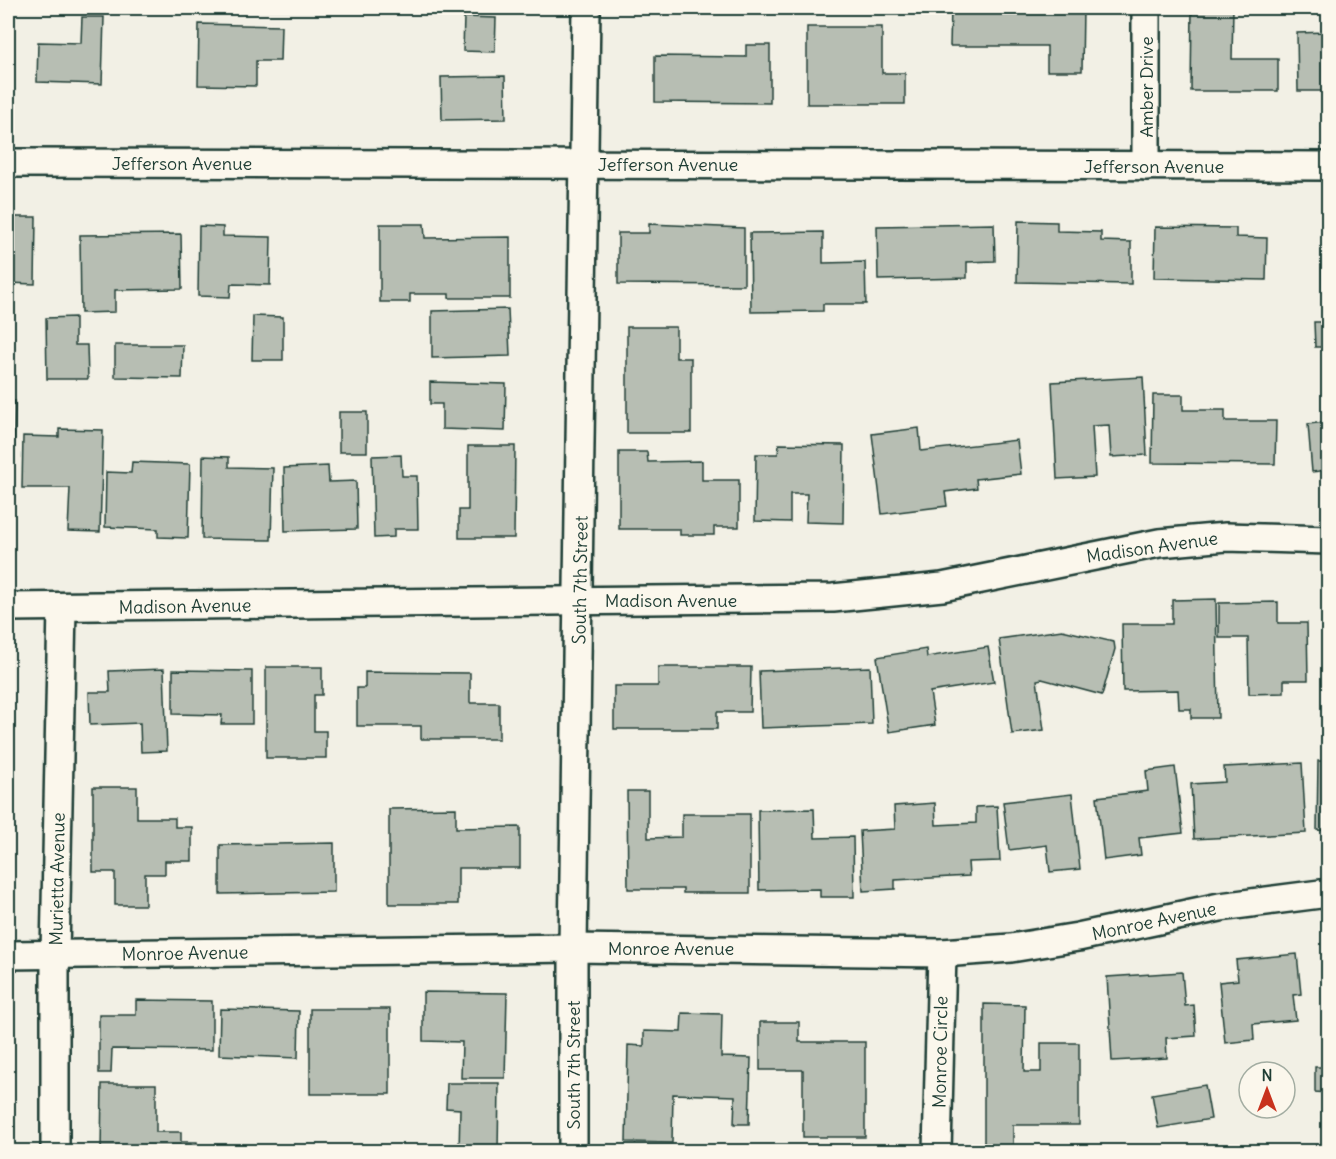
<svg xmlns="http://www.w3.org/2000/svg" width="1336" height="1159" font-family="Delius,sans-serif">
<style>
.building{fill:#b7beb3;stroke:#1f3d34;stroke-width:1.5}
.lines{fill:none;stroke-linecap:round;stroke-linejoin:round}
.street-casing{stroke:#1f3d34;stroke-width:32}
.street{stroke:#fbf7ec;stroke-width:27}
.labels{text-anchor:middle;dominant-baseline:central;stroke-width:5;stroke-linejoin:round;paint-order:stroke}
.street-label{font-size:18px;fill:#1f3d34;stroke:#fbf7ec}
</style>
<rect width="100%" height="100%" fill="#f2f0e5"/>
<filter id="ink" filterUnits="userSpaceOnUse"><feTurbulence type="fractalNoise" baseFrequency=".0167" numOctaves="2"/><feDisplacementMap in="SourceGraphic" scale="12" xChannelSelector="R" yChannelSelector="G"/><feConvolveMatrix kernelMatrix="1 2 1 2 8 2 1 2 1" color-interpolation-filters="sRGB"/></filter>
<g filter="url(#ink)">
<g class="building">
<rect x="8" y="8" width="5" height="26"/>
<path d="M147 8H197V12L147 11Z"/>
<path d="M951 8H1083L1082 71H1047V46H950Z"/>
<path d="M1192 8H1233L1232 59H1278V91H1191Z"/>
<path d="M82 17H104L102 84 37 82 38 42 81 43Z"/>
<path d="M464 17 496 18 495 52 463 51Z"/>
<path d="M199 24 281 26 280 61H256V86L198 85Z"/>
<path d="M807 27H882V73H905V104H807Z"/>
<path d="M1328 32V91H1298L1297 33Z"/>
<path d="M746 45H770V103L655 102V56L746 57Z"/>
<path d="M505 76 506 119 442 120 441 77Z"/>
<path d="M11 217H36L35 284 8 283Z"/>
<path d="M1018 221 1057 222V231L1101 232V241L1131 242V284L1017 282Z"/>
<path d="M380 224H424L425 238 510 237V298H449V294H410V302H380Z"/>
<path d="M649 224 744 228V285L618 284V233H649Z"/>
<path d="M994 224 995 261 967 262V278L878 280 877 226Z"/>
<path d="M199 226 223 227V236L271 237 270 285 231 284 230 297 198 296Z"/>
<path d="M1155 227 1236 228V237L1267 238 1266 280 1154 278Z"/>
<path d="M823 232V263L865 262 866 304H823V311L751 312 750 233Z"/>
<path d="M181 234 182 289 115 290V312L81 313 80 235Z"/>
<path d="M1322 254H1328V347H1315L1314 322H1323Z"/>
<path d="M508 309 510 356 432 358V311Z"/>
<path d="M253 316 283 317V360H252Z"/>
<path d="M75 317V345H87L88 379H47L46 318Z"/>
<path d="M627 327H676V358H691V433H627Z"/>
<path d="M115 345H183L182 378 115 377Z"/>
<path d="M1143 377 1147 455 1111 457 1109 425 1092 426 1095 477 1057 479 1052 382Z"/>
<path d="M430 382 506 384 505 431 442 429V404H430Z"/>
<path d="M1153 395H1183V410H1225V421H1276L1275 464 1152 463Z"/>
<path d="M8 401H15L14 447 8 446Z"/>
<path d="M1328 406V470L1312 472 1308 424 1326 422 1325 407Z"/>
<rect x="339" y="412" width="28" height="40"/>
<path d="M919 428 921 451 1017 440 1021 474 976 479 977 488 945 492 947 506 882 514 872 434Z"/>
<path d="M59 429 103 430 100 532 68 531 70 488H22L23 436 59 437Z"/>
<path d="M779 444 844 445 843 523 806 522 807 494H790V522L755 521 756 454H778Z"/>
<path d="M468 446H515L514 538H459V510H468Z"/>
<path d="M619 452H647L648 462 702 461V480H739V527H714V535H680V529H619Z"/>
<path d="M401 455 402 476H417L418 529H394V537L374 538 372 456Z"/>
<path d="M203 456 229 457V467L273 468 271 540 202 539Z"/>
<path d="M132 462 190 464 188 538 158 537V529L105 527 106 472 131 473Z"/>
<path d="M328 466 329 482 356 481 357 529 285 531 284 468Z"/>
<path d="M1216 599 1218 718H1191V709H1179L1178 690 1123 691 1122 624H1172V600Z"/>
<path d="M1278 602V623H1307L1308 680H1284V693L1249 694 1248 638H1219V603Z"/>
<path d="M1062 630 1114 642 1115 649 1102 695 1042 679 1037 680 1044 730 1012 734 999 639Z"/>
<path d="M988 647 994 682 930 692 935 725 889 732 877 657 926 649 927 657Z"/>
<path d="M266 667H322V695H314V731H326V758H266Z"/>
<path d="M658 667H751L750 712H717V729H614V686H658Z"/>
<path d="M870 667 872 724 761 728 759 671Z"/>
<path d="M164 669 167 751 141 752 140 723 90 725 89 692H110L109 671Z"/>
<path d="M173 670 252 671V724H221L222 715 173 714Z"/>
<path d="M365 672 470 673V703H499V739H421V726H357V688H365Z"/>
<path d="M1318 761H1328V831L1317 830Z"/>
<path d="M1302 763 1306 833 1194 839 1191 784 1225 782 1224 767Z"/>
<path d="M1175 767 1183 833 1139 838 1141 855 1104 860 1097 797 1148 791 1146 771Z"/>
<path d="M93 787H137V818H175V827H192V861H165V874H145V905H115V872H93Z"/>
<path d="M627 791H648V838L682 837V814H750V893H683V889H628Z"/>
<path d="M1072 794 1080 869 1050 872 1047 845 1009 850 1003 802Z"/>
<path d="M8 801H10L9 897H8Z"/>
<path d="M935 803 936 825 976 823V807L997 806 1000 861 968 862 969 876 895 880V889L863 891 860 831 895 829 894 806Z"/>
<path d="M456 808V828L520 827V868H458V904H389V809Z"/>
<path d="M814 809 815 838 853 837 854 897H820V889L759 890 758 810Z"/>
<path d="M334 843V892L220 894V845Z"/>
<path d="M1297 954 1301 994 1293 995 1296 1020 1253 1024 1254 1040 1225 1043 1219 982 1238 980 1236 960Z"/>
<path d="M1182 972 1185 1006 1194 1005 1196 1036 1166 1038 1167 1058 1112 1061 1107 977Z"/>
<path d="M423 992 507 993 505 1078H461L462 1042 423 1041Z"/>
<path d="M136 1000 212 1001V1050L112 1049 111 1073H99V1015H136Z"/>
<path d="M984 1004 1025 1005 1024 1072H1041V1043H1079V1125H1013V1152H984Z"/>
<path d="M220 1009 299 1011 298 1058 219 1055Z"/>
<rect x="310" y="1009" width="80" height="85"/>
<path d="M682 1013 722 1014 721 1057 751 1058 749 1124H734L735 1096 673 1094 672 1143 626 1142 628 1045 644 1046V1031L681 1032Z"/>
<path d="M760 1022H799V1042H865V1137H803V1070H760Z"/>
<path d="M1315 1067H1328V1093L1315 1092Z"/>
<path d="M447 1083H499L498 1152H459L460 1109 446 1108Z"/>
<path d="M102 1084H156V1132H181V1142H197V1152H101Z"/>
<path d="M1205 1085 1211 1119 1158 1128 1152 1094Z"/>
</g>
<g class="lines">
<defs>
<g id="street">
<path d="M8 163 1328 166"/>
<path d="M1146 166V8"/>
<path d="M8 607 833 598 942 587 1159 543 1226 537 1328 540"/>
<path d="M8 955 573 948 942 953 1011 948 1078 937 1220 907 1328 893"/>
<path d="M55 1152V955L62 607"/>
<path d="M573 1152V948L586 8"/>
<path d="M937 1152 942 953"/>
</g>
</defs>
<use href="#street" class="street-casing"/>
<use href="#street" class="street"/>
</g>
</g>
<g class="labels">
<g class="street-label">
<text transform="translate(1146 87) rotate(-90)">Amber Drive</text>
<text x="182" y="163">Jefferson Avenue</text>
<text x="668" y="164">Jefferson Avenue</text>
<text x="1154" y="166">Jefferson Avenue</text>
<text transform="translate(1152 547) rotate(-8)">Madison Avenue</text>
<text transform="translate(580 580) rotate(-89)">South 7th Street</text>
<text x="671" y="600">Madison Avenue</text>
<text transform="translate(185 606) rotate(-1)">Madison Avenue</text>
<text transform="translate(57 879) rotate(-89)">Murietta Avenue</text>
<text transform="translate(1154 921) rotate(-12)">Monroe Avenue</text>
<text x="671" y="948">Monroe Avenue</text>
<text transform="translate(185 953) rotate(-1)">Monroe Avenue</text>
<text transform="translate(940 1052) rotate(-89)">Monroe Circle</text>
<text transform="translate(573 1065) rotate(-90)">South 7th Street</text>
</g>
</g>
<rect width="1336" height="1159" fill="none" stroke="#fbf7ec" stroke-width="30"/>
<rect x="15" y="15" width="1306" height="1129" fill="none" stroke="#1f3d34" stroke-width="2" filter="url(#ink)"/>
<g transform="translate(1267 1090)"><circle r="28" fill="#fbf7ec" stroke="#a3ada2" stroke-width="1.5"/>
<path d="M0-4.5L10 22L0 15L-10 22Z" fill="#c8321e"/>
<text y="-9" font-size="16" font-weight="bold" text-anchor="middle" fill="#1f3d34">N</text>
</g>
</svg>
